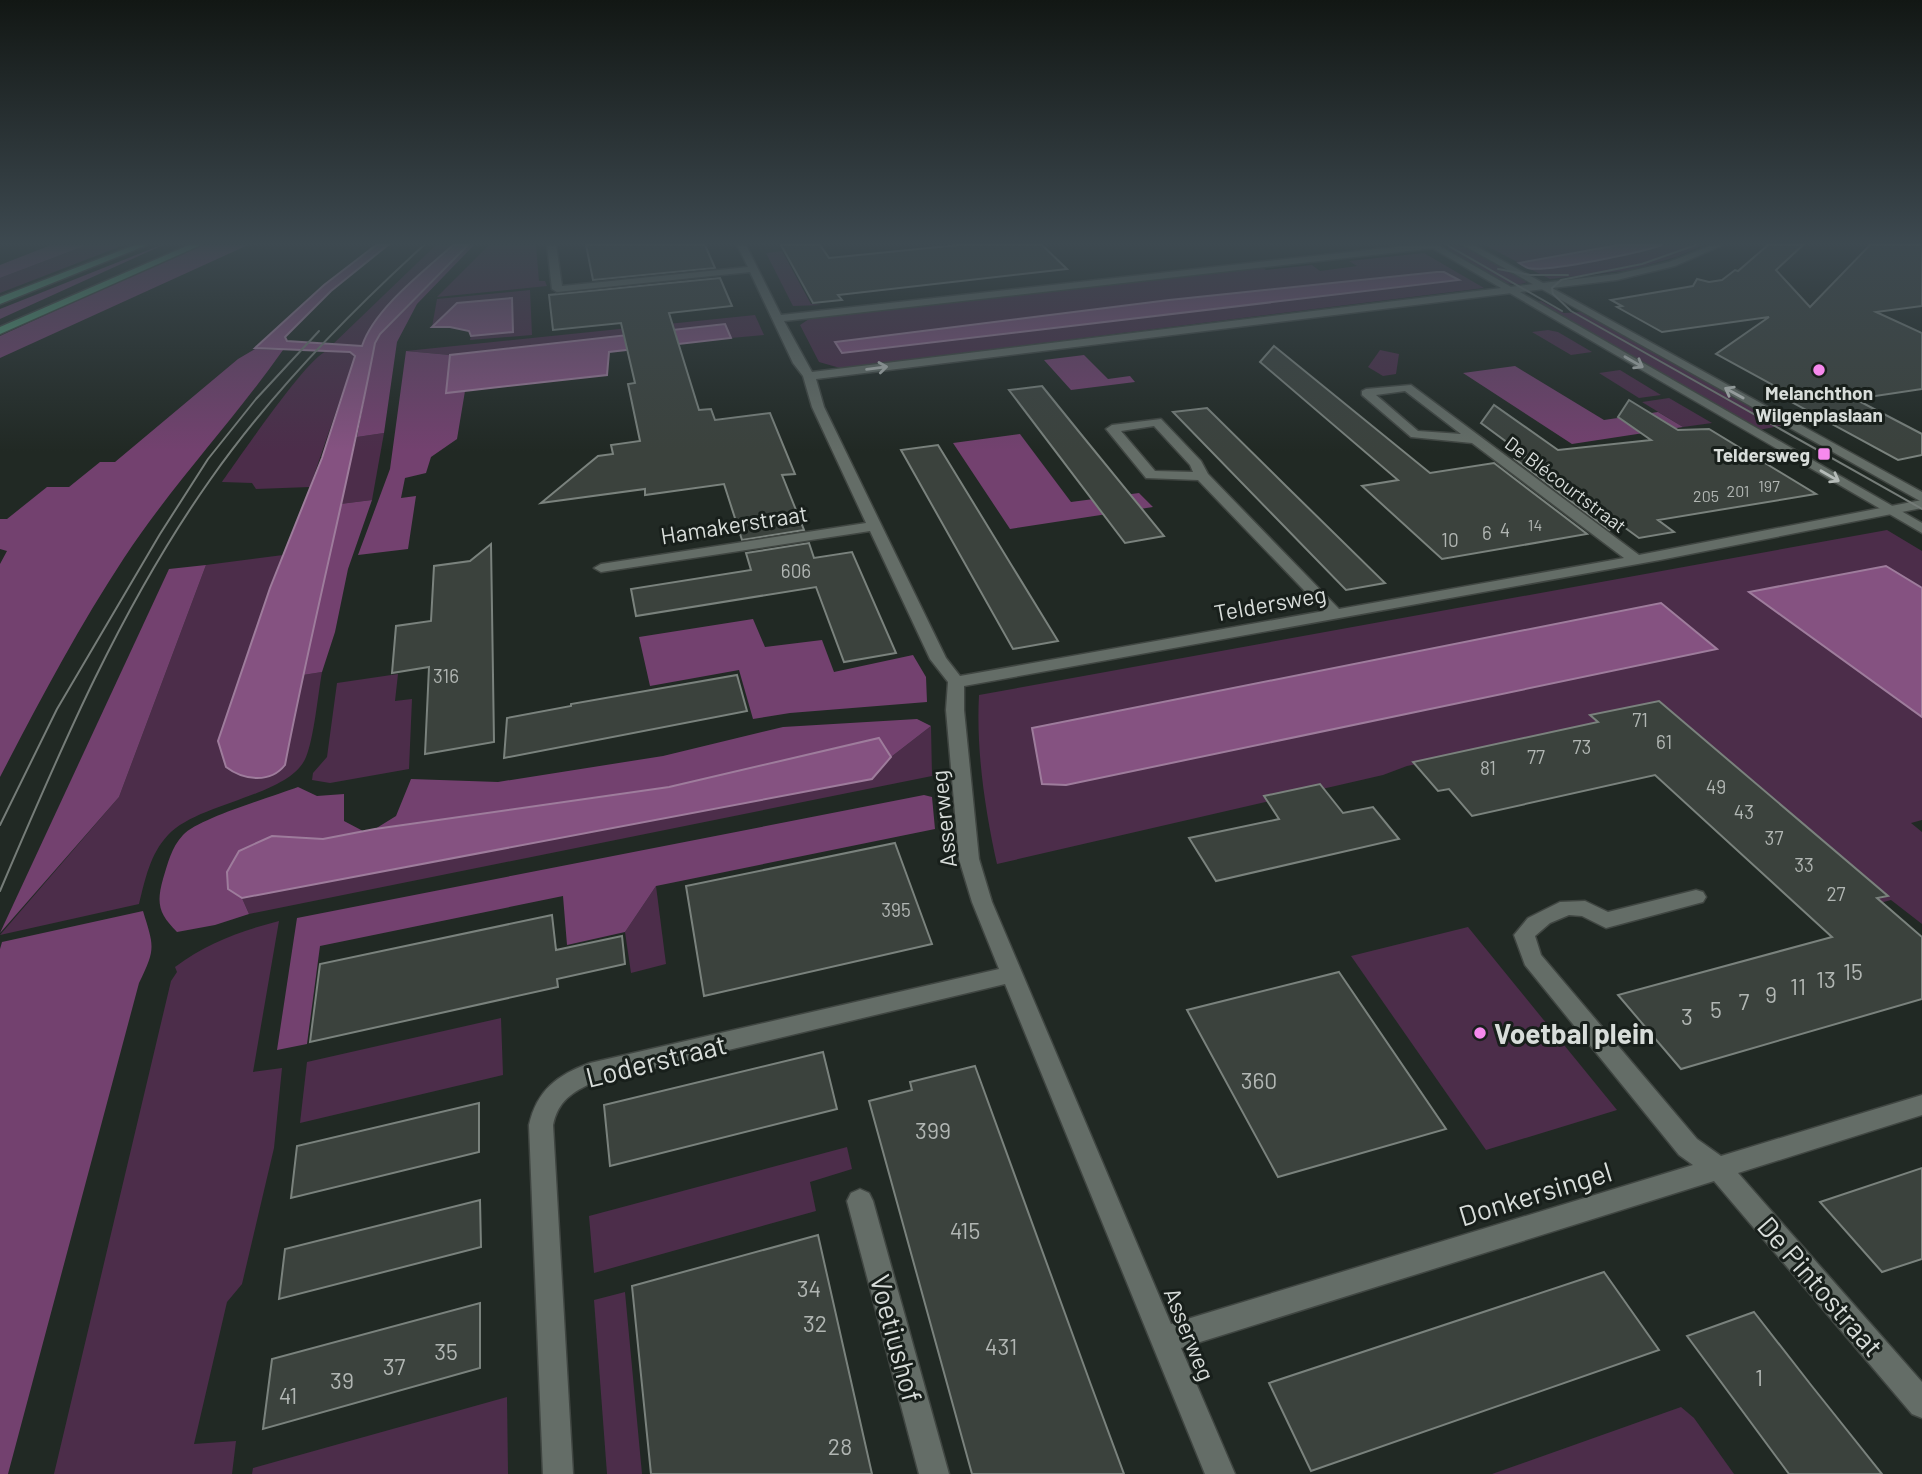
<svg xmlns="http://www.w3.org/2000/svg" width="1922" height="1474" font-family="Barlow,sans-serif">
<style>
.green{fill:#4c2d4a;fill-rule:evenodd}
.forest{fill:#73416f}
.water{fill:#855281;stroke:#9e7c9c;stroke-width:2}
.building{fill:#3b423d;stroke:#7a827d;stroke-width:2}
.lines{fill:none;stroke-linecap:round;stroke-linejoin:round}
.minor-casing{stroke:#404642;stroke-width:3}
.tertiary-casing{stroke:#404642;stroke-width:3}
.primary-casing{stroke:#404642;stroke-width:3}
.minor{fill:#646d67;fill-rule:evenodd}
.tertiary{fill:#646d67;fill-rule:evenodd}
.primary{fill:#539f78;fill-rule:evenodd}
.tram{stroke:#757c78;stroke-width:2}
.oneway{stroke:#b5bbb8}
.poi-dot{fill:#f689ed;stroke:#181f1b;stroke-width:2.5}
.labels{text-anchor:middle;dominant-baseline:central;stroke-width:6;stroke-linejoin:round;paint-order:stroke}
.far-number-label{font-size:16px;fill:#b1b6b3}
.far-poi-label{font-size:19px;font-weight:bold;fill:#d8ddda;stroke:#181f1b}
.far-street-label{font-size:19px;fill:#d8ddda;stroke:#181f1b}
.number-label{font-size:19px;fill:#b1b6b3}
.street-label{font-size:23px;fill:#d8ddda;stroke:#181f1b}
.near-number-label{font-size:23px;fill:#b1b6b3}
.near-poi-label{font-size:28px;font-weight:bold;fill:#d8ddda;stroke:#181f1b;text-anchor:start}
.near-street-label{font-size:28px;fill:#d8ddda;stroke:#181f1b}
</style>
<rect width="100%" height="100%" fill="#212924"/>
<g class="green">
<path d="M87 245H124L0 293V278Z"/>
<path d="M436 245H453C419 276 386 306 362 346L332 345Z"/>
<path d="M489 245H536L539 281H545L547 286 437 297Z"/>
<path d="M1485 245H1618L1519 263Z"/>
<path d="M1662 245H1704L1676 257 1631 270 1550 279 1530 269 1603 259Z"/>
<path d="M1455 246 1469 248 1527 282C1505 293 1466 262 1447 251L1448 247Z"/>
<path d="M782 251 811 304 822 305 793 306 766 253Z"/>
<path d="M1424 253 1484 288 840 368 819 362 800 325 809 319 1263 268 1266 270 1312 265 1320 271 1357 266 1349 261ZM1444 272 1458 280 842 353 836 342 1169 300Z"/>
<path d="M530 290 532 335 470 340 471 336 512 332 457 303 432 327 437 299Z"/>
<path d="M1541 301 1564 313 1582 312 1784 425 1759 430 1536 302Z"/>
<path d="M755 315 764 335 731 338 725 324 450 355 406 351Z"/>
<path d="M1548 330 1558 332 1592 352 1571 355 1532 332Z"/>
<path d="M1380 350 1399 354 1396 374 1383 376 1368 367Z"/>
<path d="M327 351 350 352 355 356 310 487 256 489 252 483 222 482C237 461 309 355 327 351Z"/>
<path d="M1620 370 1661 395 1639 398 1599 373Z"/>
<path d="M1669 398 1712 423 1683 427 1642 402Z"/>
<path d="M384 433 372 500 340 504 357 437Z"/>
<path d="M1887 530 1922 551V588L1885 566 1750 592 1922 717V820L1911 823 1922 832V924L1891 900 1839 914 1615 712 1587 729 1407 766 1383 775 997 864C985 810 976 750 979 695ZM1033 728 1066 785 1042 784Z"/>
<path d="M283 555 267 597 260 777 276 774 285 765 303 675 322 672C318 694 314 738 306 757 291 796 199 802 168 835 150 854 145 880 139 904L0 935 119 797 206 565Z"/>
<path d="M398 674 395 701 412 699 409 769 330 783 312 780 313 773 327 757 337 683Z"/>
<path d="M931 726 932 776 249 914 242 898 871 779 891 757Z"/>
<path d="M656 886 666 964 631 973 625 932Z"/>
<path d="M279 921 253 1072 282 1068 274 1148 242 1284 227 1302 194 1444 236 1441 232 1474H54L171 981 177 972 175 967C207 943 240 931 279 921Z"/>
<path d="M1468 927 1617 1110 1486 1150 1351 956Z"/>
<path d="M501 1018 503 1075 300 1123 307 1062Z"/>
<path d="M847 1147 852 1169 810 1182 816 1211 594 1273 589 1216Z"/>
<path d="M625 1292 642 1474H607L594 1300Z"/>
<path d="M507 1397 508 1474H252L253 1468Z"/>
<path d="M1681 1407 1694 1418 1734 1474H1492Z"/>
</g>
<g class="forest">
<path d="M51 245H87L0 278V265Z"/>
<path d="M161 245H163L0 319V309Z"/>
<path d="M199 245H248L0 358V336Z"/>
<path d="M468 245H474L417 304 397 342 384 433 357 437 375 343 380 334Z"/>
<path d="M255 349 283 350C233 421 172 485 124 558 78 628 39 702 0 777V564L7 551 0 549V519H7L47 487H69L100 462H115L238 359Z"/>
<path d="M406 351 450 355 446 393 465 391 457 439 431 457 426 473 405 478 401 498 416 496 408 549 358 555 390 469Z"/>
<path d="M1084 355 1108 379 1130 376 1135 382 1071 390 1044 360Z"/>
<path d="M1515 366 1604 420 1658 412 1683 427 1572 444 1463 373Z"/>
<path d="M1020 434 1071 502 1139 493 1153 507 1010 529 953 443Z"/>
<path d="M372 500 348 569 335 632 322 672 303 675 340 504Z"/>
<path d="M206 565 119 797 0 933 169 569Z"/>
<path d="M753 619 765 647 822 640 834 672 913 655 926 677 927 702 790 713 753 719 739 670 650 686 639 637Z"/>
<path d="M917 719 931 726 891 757 879 738 669 787 375 829 396 816 411 779 498 782 663 756 783 727Z"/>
<path d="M298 787 317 796 344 794V821L363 831 323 839 272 836 228 889 242 898 249 914 215 925 177 932C159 914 156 904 163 879 168 863 171 848 183 835 199 818 272 797 298 787Z"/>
<path d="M924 795 932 797 935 829 656 886 625 932 567 945 563 896 320 946 307 1044 277 1050 297 918Z"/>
<path d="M143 911C154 947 156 948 139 983L8 1474H0V949L2 942Z"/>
</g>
<g class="water">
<path d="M376 245H388L331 291 285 337 287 341 362 346C374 309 424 271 453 245H468L380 334 375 343C348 485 312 624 285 765 270 784 243 780 226 767L218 741 270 588 322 458 355 356 350 352 255 348 324 285Z"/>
<path d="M1618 245H1662C1642 252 1546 273 1528 268 1525 267 1522 265 1519 263Z"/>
<path d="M1437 272H1444L1459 280 842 353 835 342 1169 300Z"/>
<path d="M512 298 513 332 471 336 469 331 450 327H432L457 303Z"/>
<path d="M725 324 731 338 609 352 607 375 446 393 450 355Z"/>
<path d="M1886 566 1922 588V717L1749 592Z"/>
<path d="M1661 603 1717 649 1066 785 1042 784 1032 728Z"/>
<path d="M879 738 891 757 872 779 242 898 228 889 227 872 239 851 272 836 323 839 375 829 669 787Z"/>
</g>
<g class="building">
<path d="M586 245H705L715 268 593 280Z"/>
<path d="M781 245H820L829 258 958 245H1042L1067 269 838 295 842 300 813 303Z"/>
<path d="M1768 245H1803L1776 270 1810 307 1870 245H1922V306L1876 312 1922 333V389L1855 399 1922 434V455L1898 460 1775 393 1784 391 1716 354 1769 317 1662 332 1617 307 1622 306 1611 300 1693 286 1697 279 1709 282 1722 280 1735 270 1738 271Z"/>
<path d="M720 278 732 306 669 313 699 410 711 409 715 420 770 413 795 474 782 475 804 530 742 540 724 484 645 495V489L541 503 598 456 613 454 611 445 640 441 628 384 635 383 621 323 553 330 549 295Z"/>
<path d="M1274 346 1430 473 1494 463 1587 534 1442 559 1362 486 1398 480 1260 362Z"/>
<path d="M1042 386 1080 433 1164 536 1125 543 1009 390Z"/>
<path d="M1629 400 1678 430 1709 429 1816 494 1658 520 1674 532 1639 538 1624 527 1609 530 1515 459 1527 457 1481 423 1494 405 1558 450 1651 440 1618 417Z"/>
<path d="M1207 408 1286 486 1385 583 1346 590 1173 412Z"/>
<path d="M938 445 1012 566 1058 641 1013 649 901 450Z"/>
<path d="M809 543 814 558 852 552 896 653 844 662 816 587 636 616 631 589 751 570 746 553Z"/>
<path d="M491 544 494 742 425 754 429 667 392 673 396 626 431 621 434 566 470 561Z"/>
<path d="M737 675 747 711 504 758 507 718 571 706V704Z"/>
<path d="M1659 701 1888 896 1877 898 1922 937V999L1681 1069 1618 995 1832 937 1655 775 1472 816 1449 789 1438 791 1413 762 1598 722 1590 715Z"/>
<path d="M1320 784 1343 813 1373 807 1399 839 1216 881 1189 838 1279 819 1264 796Z"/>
<path d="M895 843 932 944 704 996 686 886Z"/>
<path d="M552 915 556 950 622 936 625 964 557 979 558 987 310 1042 320 964Z"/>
<path d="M1339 972 1446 1129 1278 1177 1187 1010Z"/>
<path d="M823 1052 837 1109 610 1166 604 1105Z"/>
<path d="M975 1066 1091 1385 1124 1474H972L869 1101 912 1090 910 1082Z"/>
<path d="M479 1103V1152L291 1198 297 1146Z"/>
<path d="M1922 1168V1259L1882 1272 1820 1202Z"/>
<path d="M480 1200 481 1247 279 1299 285 1249Z"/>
<path d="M818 1235 872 1474H651L632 1286Z"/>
<path d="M1604 1272 1659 1350 1311 1471 1269 1383Z"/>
<path d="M480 1303V1368L263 1429 272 1359Z"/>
<path d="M1754 1312 1811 1385 1882 1474H1789L1687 1336Z"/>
</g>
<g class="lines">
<defs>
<g id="minor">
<path d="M547 245H556L562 286 748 267 737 245H746L781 315 1413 245H1440L1435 248 784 321 812 372 1617 274 1669 262 1712 245H1723L1675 266 1617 280 816 379 824 407 946 658 960 676 1324 611 1198 480 1146 478 1106 429 1112 425 1161 419 1201 461 1208 474 1339 609 1624 558 1472 443 1411 437 1362 395V391L1366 389 1411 385 1639 555 1922 500V508L1660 560 964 686V710L979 859 992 902 1171 1324 1693 1165 1679 1155 1525 965 1514 935 1528 918 1560 902 1585 901 1608 912 1696 890 1703 892 1706 897 1703 902 1606 928 1582 916 1569 915 1550 923 1535 936 1541 955 1697 1139 1721 1156 1922 1095V1115L1738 1173 1922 1382V1418L1912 1414 1714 1181 1181 1348 1235 1474H1205L1005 984 594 1082C572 1092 558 1101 553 1125L573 1474H543L529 1125C537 1090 557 1075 590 1063L999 969 972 902 959 859 946 710 948 682 930 659 870 531 601 572 594 568 601 564 866 523 812 407 803 376 793 363 750 272 557 292 552 289ZM1405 391 1461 434 1418 431 1376 395ZM1154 426 1190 465 1193 472 1155 471 1121 431Z"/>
<path d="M860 1189 869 1193 873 1201 949 1474H919L847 1201 851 1193Z"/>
</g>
<g id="tertiary">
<path d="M1427 245H1438L1922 523V533Z"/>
<path d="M1463 245H1474L1922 492V502Z"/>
</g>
<g id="primary">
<path d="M135 245H147L0 304V297Z"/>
<path d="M189 245H201L0 334V327Z"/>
</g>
</defs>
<use href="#minor" class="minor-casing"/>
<use href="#tertiary" class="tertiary-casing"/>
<use href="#primary" class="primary-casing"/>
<use href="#minor" class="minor"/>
<use href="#tertiary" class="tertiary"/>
<use href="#primary" class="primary"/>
<g class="tram">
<path d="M1447 245 1562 311"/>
<path d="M1696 245 1642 264 1561 280 1552 288 1553 294 1571 311 1922 509"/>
<path d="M1498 269 1530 275H1568"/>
<path d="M0 825 57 709 160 534 208 459 256 399 319 331"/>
<path d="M0 891C60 750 121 606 210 480 271 393 346 316 424 245"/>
</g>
</g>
<defs><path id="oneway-shaft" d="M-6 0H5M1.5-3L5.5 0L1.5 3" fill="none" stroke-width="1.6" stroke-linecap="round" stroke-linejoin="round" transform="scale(1.75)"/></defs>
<g class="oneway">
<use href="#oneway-shaft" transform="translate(1634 362) rotate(30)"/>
<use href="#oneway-shaft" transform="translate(877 368) rotate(-7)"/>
<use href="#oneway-shaft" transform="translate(1734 393) rotate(-151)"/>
<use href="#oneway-shaft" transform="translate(1830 476) rotate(30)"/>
</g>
<linearGradient id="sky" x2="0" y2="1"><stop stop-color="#121714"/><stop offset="0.54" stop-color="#3d4950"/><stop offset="1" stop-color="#3d4950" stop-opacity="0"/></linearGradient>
<rect width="1922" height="451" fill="url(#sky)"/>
<g class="poi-dot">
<circle cx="1819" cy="370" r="7"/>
<rect x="1817" y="447" width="14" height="14" rx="3.5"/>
<circle cx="1480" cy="1033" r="7"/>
</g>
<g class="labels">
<g class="far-number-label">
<text x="1769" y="485">197</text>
<text x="1738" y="490">201</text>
<text x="1706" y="495">205</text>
<text x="1535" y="524">14</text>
</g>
<g class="far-poi-label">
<text x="1819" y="392">Melanchthon<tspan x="1819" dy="22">Wilgenplaslaan</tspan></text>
<text x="1810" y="454" text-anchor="end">Teldersweg</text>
</g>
<g class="far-street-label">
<text transform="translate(1566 484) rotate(37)">De Blécourtstraat</text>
</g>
<g class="number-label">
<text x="1505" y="529">4</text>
<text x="1487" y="532">6</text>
<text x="1450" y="539">10</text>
<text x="796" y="570">606</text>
<text x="446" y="675">316</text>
<text x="1640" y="719">71</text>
<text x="1664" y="741">61</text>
<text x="1582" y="746">73</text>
<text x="1536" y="756">77</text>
<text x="1488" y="767">81</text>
<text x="1716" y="786">49</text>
<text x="1744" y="811">43</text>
<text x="1774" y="837">37</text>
<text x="1804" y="864">33</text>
<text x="1836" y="893">27</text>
<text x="896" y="909">395</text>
</g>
<g class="street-label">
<text transform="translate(734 524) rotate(-9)">Hamakerstraat</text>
<text transform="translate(1270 603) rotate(-10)">Teldersweg</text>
<text transform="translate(943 819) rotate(-96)">Asserweg</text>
<text transform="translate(1190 1334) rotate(68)">Asserweg</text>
</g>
<g class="near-number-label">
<text x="1853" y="971">15</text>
<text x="1826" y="979">13</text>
<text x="1798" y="986">11</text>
<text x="1771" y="994">9</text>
<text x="1744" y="1001">7</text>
<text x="1716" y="1009">5</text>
<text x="1687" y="1016">3</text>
<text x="1259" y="1080">360</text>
<text x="933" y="1130">399</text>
<text x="965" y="1230">415</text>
<text x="809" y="1288">34</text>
<text x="815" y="1323">32</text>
<text x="1001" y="1346">431</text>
<text x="446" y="1351">35</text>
<text x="394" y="1366">37</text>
<text x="1759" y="1377">1</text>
<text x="342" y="1380">39</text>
<text x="288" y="1395">41</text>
<text x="840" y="1446">28</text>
</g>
<g class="near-poi-label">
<text x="1494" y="1033">Voetbal plein</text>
</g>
<g class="near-street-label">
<text transform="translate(656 1060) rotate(-14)">Loderstraat</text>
<text transform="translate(1535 1193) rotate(-17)">Donkersingel</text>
<text transform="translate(1821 1286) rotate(49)">De Pintostraat</text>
<text transform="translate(897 1338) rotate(75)">Voetiushof</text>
</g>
</g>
</svg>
